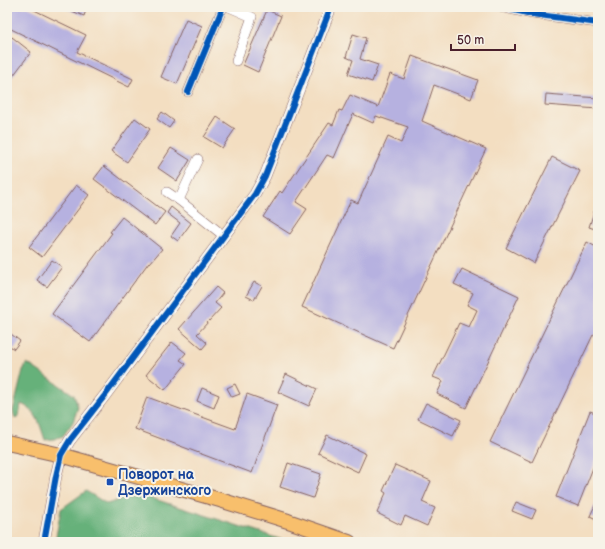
<svg xmlns="http://www.w3.org/2000/svg" width="605" height="549" font-family="'Balsamiq Sans',sans-serif">
<style>
.forest{fill:#66b17a;stroke:#586852}
.building{fill:#b6b1e0}
.lines{fill:none;stroke-linecap:round;stroke-linejoin:round}
.minor-casing{stroke:#856260;stroke-width:10}
.tertiary-casing{stroke:#856260;stroke-width:12}
.primary-casing{stroke:#856260;stroke-width:16}
.minor{stroke:#fff;stroke-width:9}
.tertiary{stroke:#fff;stroke-width:11}
.primary{stroke:#f8bf6c;stroke-width:14}
.cycleway-casing{stroke:#f7f3e8;stroke-width:8}
.cycleway{stroke:#0057b8;stroke-width:6}
.transit-dot{fill:#1a4fb4;stroke:#f7f3e8;stroke-width:1.5}
.labels{text-anchor:middle;dominant-baseline:central;stroke-width:4;stroke-linejoin:round;paint-order:stroke}
.transit-label{font-size:14px;font-weight:bold;fill:#164399;stroke:#f7f3e8;text-anchor:start}
</style>
<rect width="100%" height="100%" fill="#f7f3e8"/>
<filter id="ink" filterUnits="userSpaceOnUse"><feTurbulence type="fractalNoise" baseFrequency=".025" numOctaves="2"/><feDisplacementMap in="SourceGraphic" scale="8" xChannelSelector="R" yChannelSelector="G"/><feConvolveMatrix kernelMatrix="1 2 1 2 8 2 1 2 1" color-interpolation-filters="sRGB"/></filter>
<filter id="wash" filterUnits="userSpaceOnUse"><feTurbulence type="fractalNoise" baseFrequency=".012" numOctaves="4" result="noise"/><feDisplacementMap in="SourceGraphic" scale="16" xChannelSelector="R" yChannelSelector="G"/><feGaussianBlur stdDeviation="0.9" result="paint"/><feColorMatrix in="noise" values="0 0 0 0 0 0 0 0 0 0 0 0 0 0 0 0 0 1.4 0 .05"/><feComposite in="paint" operator="in"/></filter>
<g filter="url(#wash)">
<rect width="100%" height="100%" fill="#f3dec1"/>
<g class="forest">
<path d="M27 363 74 395 78 407 73 422 63 436 54 439 45 440C40 425 37 410 21 404L19 416 15 418 13 411 23 370Z"/>
<path d="M86 491 107 504 128 497 145 496 289 542H55L61 509Z"/>
</g>
<g id="blocks">
<g class="building">
<path d="M7 7H28L86 35 77 52 133 79 129 87 7 27Z"/>
<path d="M62 7H87L84 16Z"/>
<path d="M267 10 281 16 258 72 243 65Z"/>
<path d="M186 19 202 26 177 84 161 77Z"/>
<path d="M353 34 366 38 360 59 378 65 372 82 348 74 353 60 346 57Z"/>
<path d="M12 37 31 52 7 84V43Z"/>
<path d="M412 56 478 80 471 99 434 85 422 121 486 149 393 348 302 307 351 200 358 203 388 137 401 143 408 127 376 116 373 123 353 114 334 158 327 155 296 202 307 209 290 234 263 217 280 191 282 193 329 123 333 125 339 110 342 111 350 95 378 107 390 74 404 79Z"/>
<path d="M546 94 598 98V109L545 105Z"/>
<path d="M162 112 174 121 169 128 157 119Z"/>
<path d="M217 117 235 129 222 148 204 137Z"/>
<path d="M135 118 150 129 127 162 111 151Z"/>
<path d="M171 148 190 160 177 181 158 168Z"/>
<path d="M552 157 580 171 534 263 506 248Z"/>
<path d="M104 166 165 212 155 225 94 179Z"/>
<path d="M76 185 89 195 42 257 29 247Z"/>
<path d="M597 203 598 204V230L589 227Z"/>
<path d="M171 207 191 223 178 241 171 236 180 223 167 213Z"/>
<path d="M122 217 162 249 150 263 149 262 90 342 52 314 112 233 110 232Z"/>
<path d="M587 242 598 248V337L593 335 532 462 490 442Z"/>
<path d="M52 260 62 267 47 287 37 280Z"/>
<path d="M462 269 519 296 466 408 437 394 443 381 433 377 459 323 469 327 477 310 467 305 473 293 454 284Z"/>
<path d="M254 282 262 286 254 300 246 296Z"/>
<path d="M216 287 223 293 215 303 221 308 197 334 207 343 202 349 179 329Z"/>
<path d="M7 331 20 341 14 349 7 344Z"/>
<path d="M172 342 186 353 180 360 186 364 165 390 146 375Z"/>
<path d="M286 374 317 389 309 406 278 392Z"/>
<path d="M235 384 240 394 232 397 227 388Z"/>
<path d="M202 388 219 395 214 408 197 401Z"/>
<path d="M247 394 277 405 252 473 135 429 147 397 235 429Z"/>
<path d="M426 403 461 420 453 436 418 419Z"/>
<path d="M590 411 598 414V455L578 506 556 497Z"/>
<path d="M327 435 366 454 358 472 318 453Z"/>
<path d="M288 463 321 474 313 498 280 487Z"/>
<path d="M395 465 431 481 422 502 435 508 427 526 405 516 401 525 377 513 386 493 383 491Z"/>
<path d="M598 499V520L590 516Z"/>
<path d="M516 502 536 510 532 519 512 511Z"/>
</g>
</g>
</g>
<g filter="url(#ink)">
<use href="#blocks" fill-opacity="0" stroke="#856260" stroke-width="1"/>
<g class="lines">
<defs>
<g id="minor">
<path d="M229 7 252 17 236 61"/>
<path d="M500 7 532 14 598 23"/>
<path d="M188 92 223 7"/>
<path d="M167 192 179 200 224 236"/>
<path d="M179 200 198 159"/>
</g>
<path id="tertiary" d="M44 542 56 476 61 455 70 440 106 394 255 194 265 176 331 7"/>
<path id="primary" d="M7 443 61 455 220 500 288 521 349 542"/>
</defs>
<use href="#minor" class="minor-casing"/>
<use href="#tertiary" class="tertiary-casing"/>
<use href="#primary" class="primary-casing"/>
<use href="#minor" class="minor"/>
<use href="#tertiary" class="tertiary"/>
<use href="#primary" class="primary"/>
<defs>
<g id="cycleway">
<path d="M500 7 532 14 598 23"/>
<path d="M188 92 223 7"/>
<path d="M44 542 56 476 61 455 70 440 106 394 255 194 265 176 331 7"/>
</g>
</defs>
<use href="#cycleway" class="cycleway-casing"/>
<use href="#cycleway" class="cycleway"/>
</g>
</g>
<rect class="transit-dot" x="106" y="478" width="8" height="8" rx="2"/>
<g class="labels">
<g class="transit-label">
<text x="118" y="474">Поворот на<tspan x="118" dy="16">Дзержинского</tspan></text>
</g>
</g>
<rect width="605" height="549" fill="none" stroke="#f7f3e8" stroke-width="24"/>
<path d="M451 44v6h64v-6" fill="none" stroke="#4a1f2b" stroke-width="2"/>
<text x="457" y="44" font-size="12" fill="#4a1f2b" stroke="#f7f3e8" stroke-width="3" paint-order="stroke">50 m</text>
</svg>
